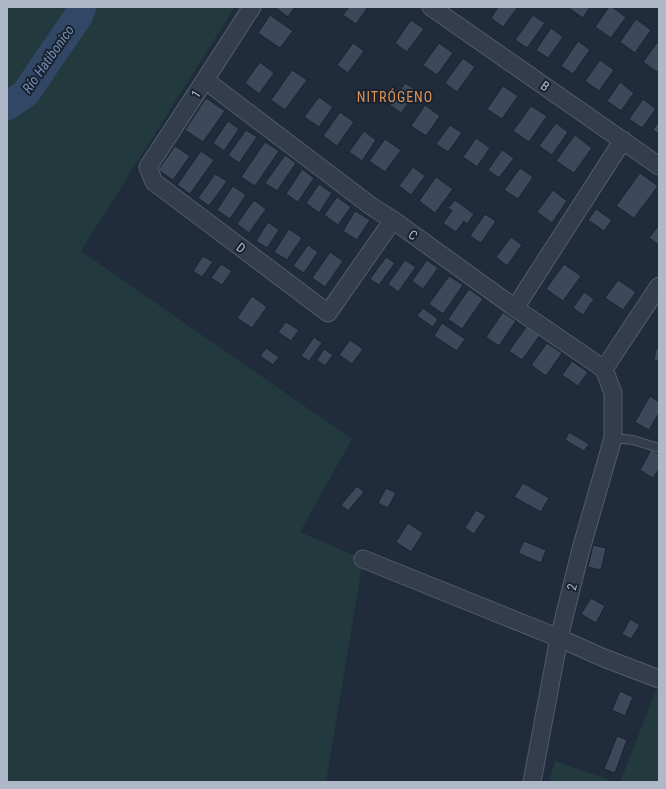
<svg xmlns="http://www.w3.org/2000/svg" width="666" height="789" font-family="'Roboto Condensed',sans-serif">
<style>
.green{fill:#22393d}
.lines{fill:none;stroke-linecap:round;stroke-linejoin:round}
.river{stroke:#324665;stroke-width:29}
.building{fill:#3b495b;stroke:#1b2432}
.service-casing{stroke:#515b69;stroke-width:10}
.minor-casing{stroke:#515b69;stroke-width:19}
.service{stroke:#343d4c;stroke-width:8}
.minor{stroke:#343d4c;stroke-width:17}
.labels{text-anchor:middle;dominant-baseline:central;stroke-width:4;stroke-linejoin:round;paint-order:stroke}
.street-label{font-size:13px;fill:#aeb8c8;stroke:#192230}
.water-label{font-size:14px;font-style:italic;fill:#748eb2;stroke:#192230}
.neighbourhood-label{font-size:14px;letter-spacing:1px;fill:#dc9155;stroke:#192230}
</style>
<rect width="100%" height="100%" fill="#202b3c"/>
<g class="green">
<path d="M7 7H235L81 251 352 439 300 532 363 559 326 782H7Z"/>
<path d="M656 690 659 691V782H620Z"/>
<path d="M555 761 615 782H549Z"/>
</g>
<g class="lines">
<path class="river" d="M7 106 25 94 79 15 82 7"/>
</g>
<g class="building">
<path d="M276 7H295L288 17 276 8Z"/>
<path d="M349 7H368L356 24 343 15Z"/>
<path d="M498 7H518L503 27 491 18Z"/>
<path d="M570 7H590L583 18 569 8Z"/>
<path d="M609 7H612L626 17 611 38 595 27Z"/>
<path d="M270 15 293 31 280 48 258 33Z"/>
<path d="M533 15 545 23 527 48 515 40Z"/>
<path d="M636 19 651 30 635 53 620 42Z"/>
<path d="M411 20 424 29 407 52 395 43Z"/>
<path d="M551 28 563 37 548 58 536 50Z"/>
<path d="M659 40V69L657 72 643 62Z"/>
<path d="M578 41 590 50 573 74 561 66Z"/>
<path d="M353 43 364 51 348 73 337 65Z"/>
<path d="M439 43 453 53 437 75 423 65Z"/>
<path d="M463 58 475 67 457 92 445 83Z"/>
<path d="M600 60 614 70 599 91 585 81Z"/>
<path d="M260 62 274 73 259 94 245 83Z"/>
<path d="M292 70 307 80 285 110 271 100Z"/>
<path d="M620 82 634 93 621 111 607 101Z"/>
<path d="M405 83 417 91 401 113 390 105Z"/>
<path d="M503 86 518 96 502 119 487 109Z"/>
<path d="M319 97 333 107 319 127 304 117Z"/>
<path d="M206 98 225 111 203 142 185 130Z"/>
<path d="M643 99 656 109 642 128 629 119Z"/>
<path d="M425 105 440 116 426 136 411 126Z"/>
<path d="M531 106 547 116 529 142 513 131Z"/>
<path d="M340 112 354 122 337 146 323 136Z"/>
<path d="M228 121 239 129 224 151 213 143Z"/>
<path d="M659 121V134L653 130Z"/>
<path d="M556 123 568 132 552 155 539 146Z"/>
<path d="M450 125 462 133 448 152 436 144Z"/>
<path d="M246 130 257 137 239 163 228 155Z"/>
<path d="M364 131 376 140 362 161 349 152Z"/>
<path d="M575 135 592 148 574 173 556 161Z"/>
<path d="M476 138 490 148 477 167 463 157Z"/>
<path d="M385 139 401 150 385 172 369 161Z"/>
<path d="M265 142 279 151 255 186 241 177Z"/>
<path d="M175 146 190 156 173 180 158 170Z"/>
<path d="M502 150 514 158 499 178 488 170Z"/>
<path d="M201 151 214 160 190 194 177 185Z"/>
<path d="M285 155 296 163 277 191 265 183Z"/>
<path d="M413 167 425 176 411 195 399 186Z"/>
<path d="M520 168 533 177 518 199 504 190Z"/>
<path d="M302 169 314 178 298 202 286 194Z"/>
<path d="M640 173 658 186 634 218 616 206Z"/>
<path d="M215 174 227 181 209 206 198 198Z"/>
<path d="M436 177 453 189 435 213 419 201Z"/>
<path d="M319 184 332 193 319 213 306 203Z"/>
<path d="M233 186 246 195 230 219 217 210Z"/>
<path d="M553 190 567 201 552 223 537 212Z"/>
<path d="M337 197 351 207 338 225 324 215Z"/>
<path d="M254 200 266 209 249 233 237 224Z"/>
<path d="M455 200 474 214 467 224 464 221 456 232 443 223 452 211 448 208Z"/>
<path d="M596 209 612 220 604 231 588 220Z"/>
<path d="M355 211 370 220 357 240 343 231Z"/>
<path d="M485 214 496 221 481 243 470 236Z"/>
<path d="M268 222 279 230 267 248 256 241Z"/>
<path d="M659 225V245L649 238Z"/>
<path d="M289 229 302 238 287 260 274 252Z"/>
<path d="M511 237 522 245 507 266 496 257Z"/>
<path d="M308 245 318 252 304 273 293 266Z"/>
<path d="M330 252 343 261 325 287 312 278Z"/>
<path d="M203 256 213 262 202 277 193 271Z"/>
<path d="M386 257 395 263 379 285 370 279Z"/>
<path d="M405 260 416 267 398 292 388 284Z"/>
<path d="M427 260 438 268 423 289 412 281Z"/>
<path d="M221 264 232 271 222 285 211 278Z"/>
<path d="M564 264 581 276 563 301 546 289Z"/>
<path d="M449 276 463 285 443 314 429 304Z"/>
<path d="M618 280 636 292 623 310 605 298Z"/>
<path d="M469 289 483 299 462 329 448 319Z"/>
<path d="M584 292 594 299 583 315 573 308Z"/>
<path d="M252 296 267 307 252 328 237 318Z"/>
<path d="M423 308 438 319 433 327 417 316Z"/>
<path d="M503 312 516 321 499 346 486 337Z"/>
<path d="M286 322 299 330 291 341 278 332Z"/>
<path d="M442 323 465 339 457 351 434 336Z"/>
<path d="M527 326 540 335 522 360 509 351Z"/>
<path d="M314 337 322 343 309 361 301 356Z"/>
<path d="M350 340 363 349 352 364 339 355Z"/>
<path d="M547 343 562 353 546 376 531 365Z"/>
<path d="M266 348 279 357 273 365 260 356Z"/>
<path d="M324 349 333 355 325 366 317 360Z"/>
<path d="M656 349H659V361L654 360Z"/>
<path d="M572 361 588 372 578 386 562 375Z"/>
<path d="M650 396 659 402V413L649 430 635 422Z"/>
<path d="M569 432 589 444 584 451 565 440Z"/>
<path d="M651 450 659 454V469L653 478 640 470Z"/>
<path d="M523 483 549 498 541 512 514 497Z"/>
<path d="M357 486 364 492 348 511 341 505Z"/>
<path d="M386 488 396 493 388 508 378 503Z"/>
<path d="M476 510 486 516 474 534 465 528Z"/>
<path d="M408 523 423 533 411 552 396 542Z"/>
<path d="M524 541 546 550 541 563 518 553Z"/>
<path d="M593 545 606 548 601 570 588 567Z"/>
<path d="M591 598 605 606 596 623 581 614Z"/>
<path d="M630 619 640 625 631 639 622 634Z"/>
<path d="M620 691 633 697 625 716 612 710Z"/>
<path d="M617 736 627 740 615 773 604 769Z"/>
</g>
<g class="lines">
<defs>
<path id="service" d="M613 438 633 440 659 448"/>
<g id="minor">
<path d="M252 7 205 80 148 167 154 182 328 313 393 220"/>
<path d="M431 7 659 166"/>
<path d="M205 80 371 206 393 220 515 308 604 369 613 393V438L581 549 559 638 532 782"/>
<path d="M515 308 623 140"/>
<path d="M604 369 659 286"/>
<path d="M363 559 559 638 604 658 659 679"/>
</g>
</defs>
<use href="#service" class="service-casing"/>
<use href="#minor" class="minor-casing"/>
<use href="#service" class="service"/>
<use href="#minor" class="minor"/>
</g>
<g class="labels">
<g class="street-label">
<text transform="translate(545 86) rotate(35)">B</text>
<text transform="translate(196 94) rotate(-56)">1</text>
<text transform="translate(413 235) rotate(36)">C</text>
<text transform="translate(241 248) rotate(37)">D</text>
<text transform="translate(572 587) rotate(-76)">2</text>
</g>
<g class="water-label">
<text transform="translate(48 59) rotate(-55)">Río Hatibonico</text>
</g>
<g class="neighbourhood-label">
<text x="395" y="97">NITRÓGENO</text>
</g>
</g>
<rect width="666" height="789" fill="none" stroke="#aeb8c8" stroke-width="16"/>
</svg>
